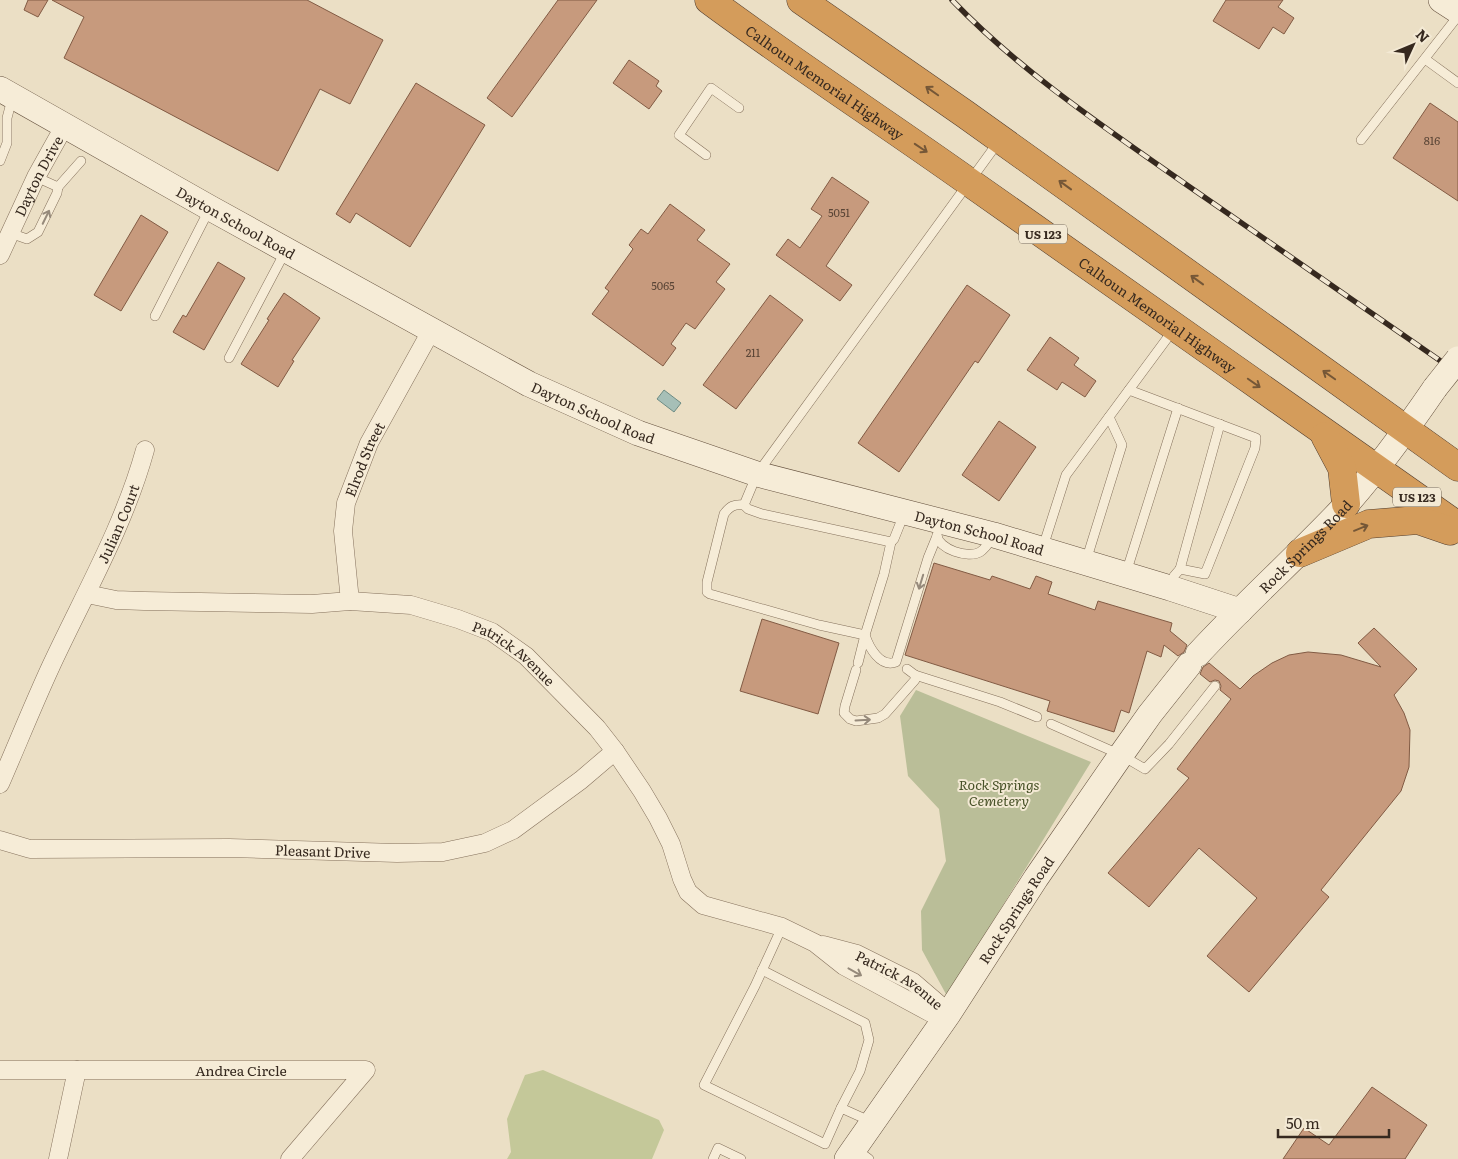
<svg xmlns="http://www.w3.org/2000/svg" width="1458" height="1159" font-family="Literata,serif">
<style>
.green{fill:#c4c899}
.cemetery{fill:#babe98}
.water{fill:#a6bfb7;stroke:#6e8c84}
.building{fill:#c79a7d;stroke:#825b44}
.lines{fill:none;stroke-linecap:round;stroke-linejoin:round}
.lane-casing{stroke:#85715c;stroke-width:10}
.street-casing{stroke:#85715c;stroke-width:19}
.secondary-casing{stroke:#66523f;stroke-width:26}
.highway-casing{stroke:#533f30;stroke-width:29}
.lane{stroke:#f6ecd7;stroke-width:9}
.street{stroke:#f6ecd7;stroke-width:18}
.secondary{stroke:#f6ecd7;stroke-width:25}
.highway{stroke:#d49c5b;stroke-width:28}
.rail-casing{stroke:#36291f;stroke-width:5.5}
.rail{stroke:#f3e9d4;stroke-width:4;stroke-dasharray:11;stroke-linecap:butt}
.secondary-bridge-casing{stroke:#66523f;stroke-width:26;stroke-linecap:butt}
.secondary-bridge{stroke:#f6ecd7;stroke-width:25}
.oneway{stroke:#755737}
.oneway2{stroke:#968a7b}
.labels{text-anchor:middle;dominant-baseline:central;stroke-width:4;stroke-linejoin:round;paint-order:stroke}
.number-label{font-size:11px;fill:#5a4536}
.shield{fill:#f3e9d4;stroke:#6f6355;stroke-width:1}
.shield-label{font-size:12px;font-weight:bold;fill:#36291f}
.street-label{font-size:14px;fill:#36291f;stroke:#f3e9d4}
.park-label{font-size:14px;font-style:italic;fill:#475127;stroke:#f3e9d4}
</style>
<rect width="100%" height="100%" fill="#ebdfc5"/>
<path class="green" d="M543 1070 659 1120 664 1130 652 1159H507L511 1152 507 1119 525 1075Z"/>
<path class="cemetery" d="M916 690 1091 762 947 996 922 950 921 911 946 861 939 809 908 776 900 716Z"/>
<path class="water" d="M664 390 681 403 674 412 657 399Z"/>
<g class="building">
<path d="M28 0H48L38 17 24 10Z"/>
<path d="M52 0H307L383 40 350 104 320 89 278 171 64 58 84 17Z"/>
<path d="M558 0H597L512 117 487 98Z"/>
<path d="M1226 0H1283L1278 7 1294 18 1284 34 1273 27 1259 49 1213 21Z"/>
<path d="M629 60 659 81 656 86 662 91 649 109 613 83Z"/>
<path d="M416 83 485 125 410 247 356 213 350 223 336 214Z"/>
<path d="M1430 103 1458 122V201L1393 158Z"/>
<path d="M832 177 869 202 826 266 852 285 840 301 776 255 788 239 800 248 822 216 811 209Z"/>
<path d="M670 204 705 230 697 240 730 264 716 282 725 289 695 329 686 323 671 344 676 348 663 366 592 314 609 291 605 288 633 249 629 245 641 229 648 234Z"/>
<path d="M141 215 168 232 121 311 94 295Z"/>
<path d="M218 262 245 278 204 350 173 332 183 315 186 317Z"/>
<path d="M967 285 1010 315 978 363 975 361 899 472 858 443Z"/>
<path d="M284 293 320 318 292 360 294 361 278 387 241 364 269 320 267 319Z"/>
<path d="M770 295 803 320 736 409 703 385Z"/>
<path d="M1050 337 1079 358 1074 365 1096 381 1085 397 1062 382 1057 390 1027 370Z"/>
<path d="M999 421 1036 447 999 501 962 475Z"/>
<path d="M934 563 990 580 992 576 1030 589 1036 576 1052 582 1048 594 1095 610 1098 601 1172 623 1170 631 1187 645 1184 652 1178 656 1164 645 1161 657 1147 651 1129 713 1121 710 1114 732 1047 711 1050 701 905 655Z"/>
<path d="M762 619 839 643 818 714 740 691Z"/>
<path d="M1374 628 1417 669 1394 695 1404 713 1410 730 1409 767 1401 791 1321 890 1329 897 1249 992 1207 956 1257 898 1199 848 1149 907 1108 873 1189 778 1177 769 1231 699 1220 690 1221 686 1219 681 1215 680 1210 682 1200 674 1203 667 1209 663 1240 689 1253 676 1272 663 1289 655 1308 652 1341 655 1381 667 1358 643Z"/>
<path d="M1372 1087 1427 1125 1405 1159H1283L1304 1128 1329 1145Z"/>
</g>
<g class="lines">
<defs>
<g id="lane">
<path d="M1425 59 1458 83"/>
<path d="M1361 140 1458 16"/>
<path d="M706 155 679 135 711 88 739 108"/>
<path d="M0 161 7 143V118L12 99"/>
<path d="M58 187 81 161"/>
<path d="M10 233 27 239 38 232 57 193 58 187 36 177"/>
<path d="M155 316 209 210"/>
<path d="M229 358 285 252"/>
<path d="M1129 390 1256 438 1255 448 1205 574 1180 569 1174 576 1171 588"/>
<path d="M744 505C734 504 730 506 724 514L707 582V592L710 594 819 625 865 635 884 574 891 542"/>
<path d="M904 514 894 539 891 542 762 514 748 509 744 505 757 474 999 141"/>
<path d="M937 535C938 549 968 559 980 552 985 549 989 543 993 537"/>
<path d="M1043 547 1066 475 1174 329"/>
<path d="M1086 561 1122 445 1109 417"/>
<path d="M1180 569 1220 424"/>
<path d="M1126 573 1178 408"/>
<path d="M865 635C869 647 880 668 896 662L928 558 937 536"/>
<path d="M858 663 865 635"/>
<path d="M856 670 845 706 844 713 850 719 856 721 878 718 885 714 915 680V675L907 669"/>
<path d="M915 675 1000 702 1037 717"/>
<path d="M1051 724 1121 755 1145 769 1169 744 1215 686"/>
<path d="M782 927 755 986 704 1085 825 1144 841 1108 872 1122"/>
<path d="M762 970 865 1023 869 1040 860 1071 841 1108"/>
<path d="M857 1150 869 1159"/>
<path d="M713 1159 718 1148 741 1159"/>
</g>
<g id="street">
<path id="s1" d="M0 255 36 177 65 125"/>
<path id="s2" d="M87 594 116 600 144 601 312 604 350 601 411 605 458 619 492 632 526 656 597 728 615 751 642 791 658 818 671 844 682 879 688 892 703 905 782 927 815 943 844 966 931 1013H949"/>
<path id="s3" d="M350 601 343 531 346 503 369 443 431 331"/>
<path id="s4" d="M0 784C17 745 33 705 51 666 84 595 124 526 145 450"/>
<path id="s5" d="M0 840 30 849 229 848 397 853 443 852 485 843 513 830 581 780 615 751"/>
<path id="s6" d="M823 945 857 954 913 982 949 1013"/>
<path id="s7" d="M0 1070H366L290 1159"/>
<path d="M58 1159 77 1070"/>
</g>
<g id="secondary">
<path d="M1441 0 1458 11"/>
<path id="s8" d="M0 89 210 208 529 384 638 433 757 474 994 535 1170 588 1240 611"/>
<path id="s9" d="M1198 654C1245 603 1297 557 1345 506 1378 469 1407 429 1435 388"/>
<path id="s10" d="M847 1159 949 1013 1036 878 1121 755 1150 714 1189 665"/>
</g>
<g id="highway">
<path id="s11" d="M709 0C794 63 883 121 969 182 1133 296 1294 412 1458 526"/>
<path d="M801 0 965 114 1458 467"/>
<path d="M1325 436 1342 468 1346 504"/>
<path d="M1300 553 1369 524 1418 520 1450 531"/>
</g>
</defs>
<use href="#lane" class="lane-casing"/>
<use href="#street" class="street-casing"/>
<use href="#secondary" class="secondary-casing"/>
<use href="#highway" class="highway-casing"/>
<use href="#lane" class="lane"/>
<use href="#street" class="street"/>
<use href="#secondary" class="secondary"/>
<use href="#highway" class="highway"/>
<defs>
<path id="rail" d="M952 0C1020 71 1104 127 1184 183 1275 246 1367 310 1458 373"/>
</defs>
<use href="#rail" class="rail-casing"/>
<use href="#rail" class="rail"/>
<defs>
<path id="secondary-bridge" d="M1435 388 1458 359"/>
</defs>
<use href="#secondary-bridge" class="secondary-bridge-casing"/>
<use href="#secondary-bridge" class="secondary-bridge"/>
</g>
<defs><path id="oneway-shaft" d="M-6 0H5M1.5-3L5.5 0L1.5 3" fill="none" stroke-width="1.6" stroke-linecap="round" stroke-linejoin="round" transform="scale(1.25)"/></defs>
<g class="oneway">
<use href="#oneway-shaft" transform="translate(932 91) rotate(-145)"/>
<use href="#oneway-shaft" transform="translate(921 148) rotate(34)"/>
<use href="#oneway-shaft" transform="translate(1065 185) rotate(-144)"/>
<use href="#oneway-shaft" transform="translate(1197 280) rotate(-144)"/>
<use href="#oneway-shaft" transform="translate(1329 375) rotate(-145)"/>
<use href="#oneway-shaft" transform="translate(1254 383) rotate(35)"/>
<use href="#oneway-shaft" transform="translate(1361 528) rotate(-22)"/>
</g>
<g class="oneway2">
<use href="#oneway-shaft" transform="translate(46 217) rotate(-64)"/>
<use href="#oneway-shaft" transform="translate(921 582) rotate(107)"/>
<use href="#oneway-shaft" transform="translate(863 720) rotate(-3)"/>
<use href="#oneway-shaft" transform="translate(855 972) rotate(29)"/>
</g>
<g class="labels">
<g class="number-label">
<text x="1432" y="140">816</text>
<text x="839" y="212">5051</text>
<text x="663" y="285">5065</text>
<text x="753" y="352">211</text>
</g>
<g class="shield">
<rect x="1019" y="224.5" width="48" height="19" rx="4"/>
<rect x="1393" y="487.5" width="48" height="19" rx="4"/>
</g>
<g class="shield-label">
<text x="1043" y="234">US 123</text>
<text x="1417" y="497">US 123</text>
</g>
<g class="street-label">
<text stroke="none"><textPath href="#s11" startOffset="142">Calhoun Memorial Highway</textPath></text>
<text stroke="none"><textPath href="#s1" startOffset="88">Dayton Drive</textPath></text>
<text stroke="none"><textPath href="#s8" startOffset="271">Dayton School Road</textPath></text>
<text stroke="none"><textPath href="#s11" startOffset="548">Calhoun Memorial Highway</textPath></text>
<text stroke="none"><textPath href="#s8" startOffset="676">Dayton School Road</textPath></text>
<text stroke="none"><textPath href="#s3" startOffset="146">Elrod Street</textPath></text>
<text stroke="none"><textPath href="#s4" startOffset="286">Julian Court</textPath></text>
<text stroke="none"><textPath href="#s8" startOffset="1081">Dayton School Road</textPath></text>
<text stroke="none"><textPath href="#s9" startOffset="152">Rock Springs Road</textPath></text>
<text stroke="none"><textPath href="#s2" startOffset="440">Patrick Avenue</textPath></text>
<text stroke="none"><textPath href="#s5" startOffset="324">Pleasant Drive</textPath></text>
<text stroke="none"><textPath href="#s10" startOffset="301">Rock Springs Road</textPath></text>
<text stroke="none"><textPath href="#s6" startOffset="85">Patrick Avenue</textPath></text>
<text stroke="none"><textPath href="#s7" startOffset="241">Andrea Circle</textPath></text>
</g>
<g class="park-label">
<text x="999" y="784">Rock Springs<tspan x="999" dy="16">Cemetery</tspan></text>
</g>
</g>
<g transform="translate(1413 45) rotate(46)" stroke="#f3e9d4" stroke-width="4" paint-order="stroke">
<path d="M0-4L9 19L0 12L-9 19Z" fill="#36291f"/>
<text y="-8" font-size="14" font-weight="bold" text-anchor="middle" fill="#36291f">N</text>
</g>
<path d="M1278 1129v8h111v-8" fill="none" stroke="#36291f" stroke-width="2.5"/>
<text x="1286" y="1129" font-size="15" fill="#36291f" stroke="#f3e9d4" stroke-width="4" paint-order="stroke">50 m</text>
</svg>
